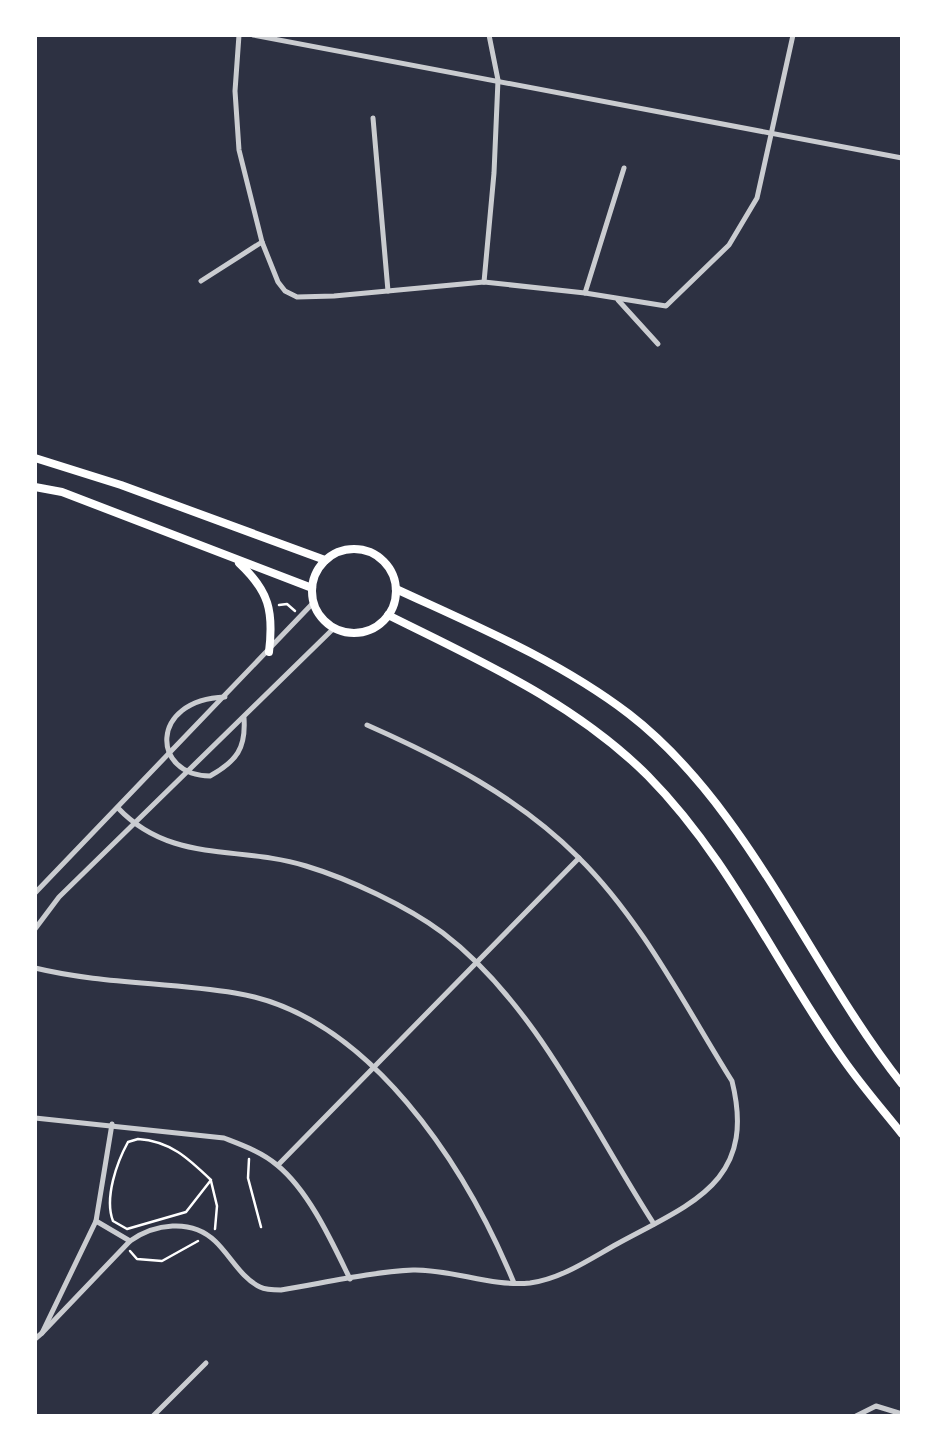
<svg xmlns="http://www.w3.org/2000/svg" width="937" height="1451" font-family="Raleway,sans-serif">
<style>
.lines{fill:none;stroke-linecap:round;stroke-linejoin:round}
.path{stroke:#fff;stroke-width:2.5}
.minor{stroke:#caccd0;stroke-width:5}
.secondary{stroke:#fff;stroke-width:8}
</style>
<rect width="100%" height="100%" fill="#2d3142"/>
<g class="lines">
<g class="path">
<path d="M279 605 287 604 295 611"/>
<path d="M138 1139C170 1141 188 1158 211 1180L186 1212 127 1229 113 1221C104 1198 117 1162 128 1142Z"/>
<path d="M249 1159 248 1178 261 1227"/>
<path d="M211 1181 217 1206 215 1229"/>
<path d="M130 1251 137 1259 162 1261 198 1241"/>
</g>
<g class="minor">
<path d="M239 35 235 91 239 150 262 242 278 282 285 291 297 297 334 296 484 282 585 293 666 306 729 245 757 198 793 35"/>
<path d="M253 35 902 158"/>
<path d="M373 118 388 291"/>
<path d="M201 281 262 242"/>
<path d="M484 282 494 173 498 80 489 35"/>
<path d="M585 293 624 168"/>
<path d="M618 300 658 344"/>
<path d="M225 697C148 700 152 776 210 776 237 761 246 748 244 718"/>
<path d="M118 808C171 864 238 845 306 866 349 879 407 906 443 933 536 1004 592 1128 654 1224"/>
<path d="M35 893 314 602"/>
<path d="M35 929 59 897 334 628"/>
<path d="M35 968C101 984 168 982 235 993 369 1014 466 1167 514 1283"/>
<path d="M35 1118 224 1138C242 1145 262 1152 277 1165 309 1191 332 1242 350 1279"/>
<path d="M278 1165 579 858"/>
<path d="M96 1221 130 1241"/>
<path d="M42 1333 130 1241C154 1224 191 1218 215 1241 230 1255 241 1278 260 1287 266 1290 275 1290 281 1290 324 1283 370 1272 413 1270 452 1269 491 1287 530 1283 561 1279 590 1259 617 1244 692 1203 757 1182 732 1081 685 1006 642 920 578 857 518 797 444 759 367 725"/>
<path d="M35 1339 42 1333 96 1221 112 1124"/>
<path d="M153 1416 206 1363"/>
<path d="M856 1416 876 1406 902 1414"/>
</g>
<g class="secondary">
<path d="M35 458 121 485 325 560"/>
<path d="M35 487 62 492 312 588"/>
<circle cx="354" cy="591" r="42"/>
<path d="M239 563C269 591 274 611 269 652"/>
<path d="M396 589C476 626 558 660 629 714 748 806 810 968 902 1084"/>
<path d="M388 615C480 661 574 702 648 776 730 859 776 965 843 1059 861 1085 882 1109 902 1134"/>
</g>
</g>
<rect width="937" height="1451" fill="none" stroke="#ffffff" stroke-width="74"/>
</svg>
